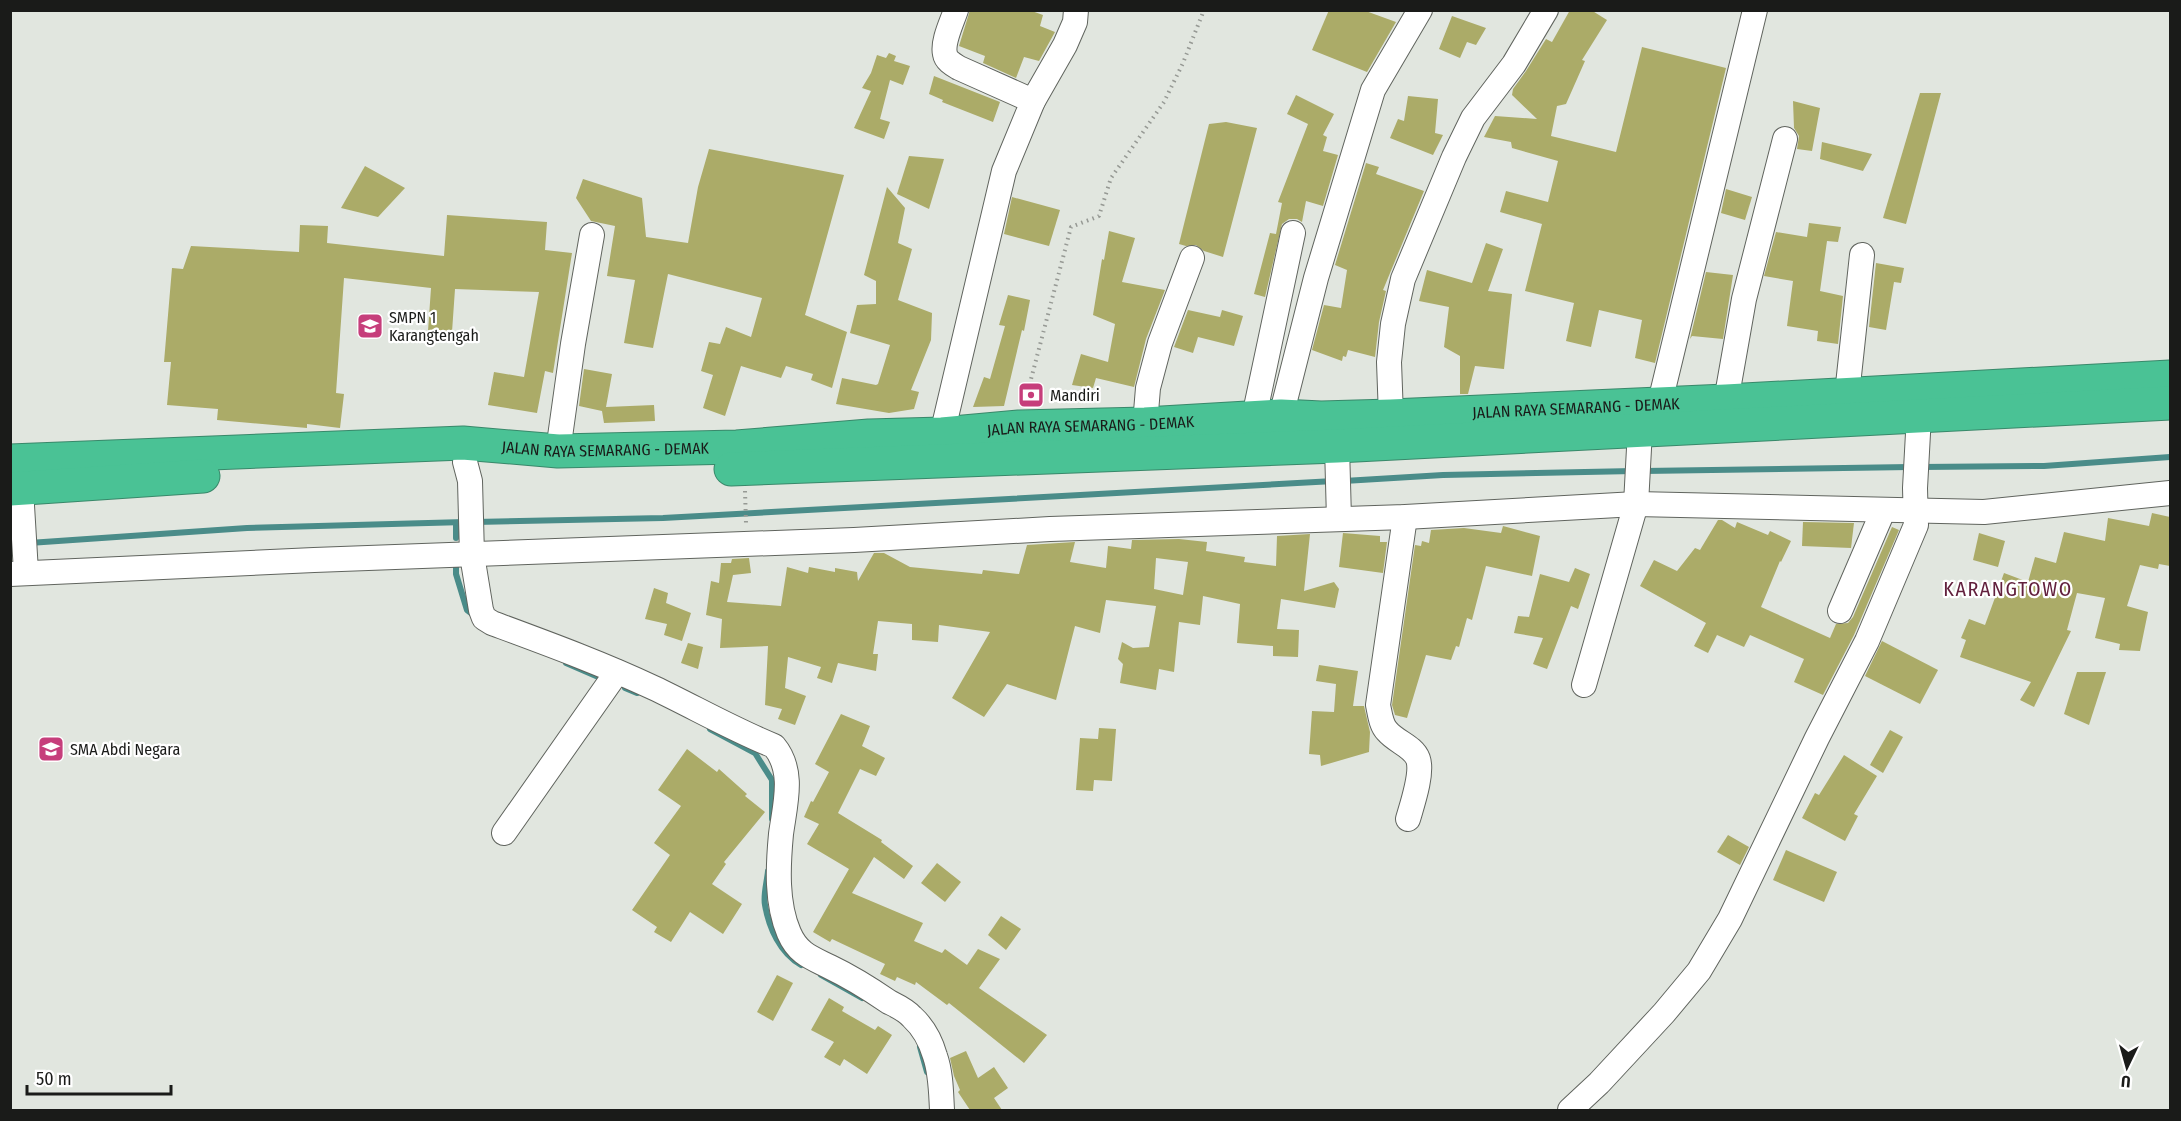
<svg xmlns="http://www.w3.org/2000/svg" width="2181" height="1121" font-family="'Fira Sans Condensed',sans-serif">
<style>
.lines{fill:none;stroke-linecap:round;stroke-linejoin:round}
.stream{stroke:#4a8c89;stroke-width:6}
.building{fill:#abab68;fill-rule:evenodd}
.minor-casing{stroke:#60645e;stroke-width:26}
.highway-casing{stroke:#39886a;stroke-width:35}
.path{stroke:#969994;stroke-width:4;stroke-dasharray:1.5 4.5;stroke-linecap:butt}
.minor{stroke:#fff;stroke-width:24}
.highway{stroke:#4ac295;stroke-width:33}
.labels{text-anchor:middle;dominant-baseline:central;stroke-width:4.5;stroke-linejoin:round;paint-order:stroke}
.poi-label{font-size:16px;fill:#1a1b19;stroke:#fff;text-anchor:start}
.street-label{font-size:16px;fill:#1a1b19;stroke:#fff}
.quarter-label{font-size:20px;letter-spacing:1.5px;fill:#62203d;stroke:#fff}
</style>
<rect width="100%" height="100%" fill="#e1e6df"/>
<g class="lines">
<g class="stream">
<path d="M1920 467 2044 466 2170 457"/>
<path d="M1644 471 1910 467"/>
<path d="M1344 481 1443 475 1634 471"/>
<path d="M475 522 663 518 1334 481"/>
<path d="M456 523V538"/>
<path d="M29 543 247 528 465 522"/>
<path d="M456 564V574L467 610 475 616"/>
<path d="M566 663 596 676"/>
<path d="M625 688 637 693"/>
<path d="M710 729 755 753 772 780V819"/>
<path d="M768 871C767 882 763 895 765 905 769 928 780 953 801 965"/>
<path d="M821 975 862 998"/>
<path d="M920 1047 927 1072"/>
</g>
</g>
<g class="building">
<path d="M970 10H1029L1043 15 1040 26 1055 32 1039 61 1024 57 1016 78 983 63 985 56 959 46Z"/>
<path d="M1329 10H1363L1396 22 1367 72 1312 50Z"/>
<path d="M1570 10H1591L1607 20 1582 60 1585 61 1566 104 1557 106 1551 136 1616 152 1642 47 1726 68 1655 363 1635 358 1642 320 1599 310 1591 347 1566 341 1574 303 1525 291 1542 224 1500 212 1506 191 1548 202 1558 161 1512 148 1511 142 1484 137 1495 116 1537 119 1512 95 1513 89 1526 71 1546 39 1552 42Z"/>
<path d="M1452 16 1486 28 1476 45 1467 42 1460 58 1439 49Z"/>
<path d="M889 53 896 56 894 61 910 66 903 85 890 80 880 119 890 122 884 139 854 128 871 91 862 88 871 73 877 55 886 58Z"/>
<path d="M934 76 1000 102 993 122 942 102 943 100 929 94Z"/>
<path d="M1920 93H1941L1906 224 1883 218Z"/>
<path d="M1296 95 1334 114 1323 135 1327 137 1323 151 1338 155 1323 206 1306 201 1302 222 1297 219H1289L1282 224 1265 297 1254 294 1270 233 1276 234 1282 203 1278 202 1308 124 1287 114Z"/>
<path d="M1408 96 1438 99 1435 133 1443 135 1433 155 1390 138 1398 119 1404 121Z"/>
<path d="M1793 101 1820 108 1812 151 1797 149 1799 136 1794 128Z"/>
<path d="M1226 122 1257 128 1223 257 1204 251 1196 245 1186 246 1179 244 1209 124Z"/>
<path d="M1822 142 1872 154 1863 171 1820 159Z"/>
<path d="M709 149 844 175 805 315 847 332 832 388 811 380 813 374 786 366 781 378 741 366 725 416 703 408 713 375 701 371 709 342 720 344 726 327 751 337 762 298 668 274 653 348 624 343 635 280 607 276 615 226 591 221 576 198 583 179 642 198 646 237 688 243 698 187Z"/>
<path d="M909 156 944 159 929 209 897 194Z"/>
<path d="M1366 163 1379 167 1376 174 1424 191 1383 290 1386 291 1379 322 1375 357 1348 350 1346 357 1343 356 1342 361 1312 350 1324 305 1341 308 1347 270 1335 265Z"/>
<path d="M365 166 405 188 378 217 341 208Z"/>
<path d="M887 187 905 208 898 243 912 249 898 300 932 313 931 340 911 390 919 392 914 409 889 413 836 404 842 378 876 385 878 384 890 345 850 333 857 305 876 304V281L864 275Z"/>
<path d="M1726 189 1752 197 1745 220 1721 213Z"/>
<path d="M1012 197 1060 210 1049 246 1004 234Z"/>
<path d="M447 215 547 222 545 250 572 253 553 373 545 371 537 413 488 405 494 372 524 377 539 292 455 289 452 332 428 331 431 288 344 278 336 393 344 394 340 428 307 424V428L217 420 218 409 167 405 171 362H164L172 268 183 269 191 246 299 252 300 225 328 226 327 243 444 256Z"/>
<path d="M1809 223 1841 227 1838 242 1827 241 1820 291 1843 296 1838 344 1817 341 1818 331 1787 326 1793 281 1764 276 1776 232 1807 237Z"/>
<path d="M1109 231 1135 238 1122 282 1165 290 1146 339 1134 387 1096 378 1093 388 1072 385 1081 354 1108 362 1115 324 1093 315 1102 259 1104 260Z"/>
<path d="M1486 243 1503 249 1488 291 1512 294 1504 369 1475 366 1468 394H1460V356L1444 347 1449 307 1419 301 1427 270 1472 283Z"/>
<path d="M1876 263 1904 268 1901 283 1894 282 1886 330 1869 327Z"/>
<path d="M1706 272 1733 275 1723 339 1692 336 1690 339Z"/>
<path d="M1008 295 1030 300 1024 331 1022 330 1004 406 973 407 984 377 990 379 1005 326 999 325Z"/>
<path d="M1188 310 1220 317 1222 310 1243 316 1234 346 1198 337 1193 353 1174 347Z"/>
<path d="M584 369 612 374 606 407 654 405 655 421 604 423 602 411 579 406Z"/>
<path d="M2152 513 2170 517V566L2159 564 2158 569 2140 565 2127 606 2148 612 2140 651 2119 650 2120 644 2095 638 2105 598 2077 593 2067 630 2071 631 2034 707 2020 700 2031 682 1960 657 1966 640 1961 638 1969 619 1985 625 2004 573 2028 582 2035 557 2056 563 2064 532 2105 541 2108 518 2149 526Z"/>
<path d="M1718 520H1722L1735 528 1737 522 1768 535 1770 531 1791 541 1781 562 1780 561 1761 607 1830 638 1836 624 1848 623 1853 617 1892 527 1899 530 1854 635 1823 695 1794 682 1804 659 1750 635 1744 647 1717 635 1708 653 1694 646 1706 623 1640 586 1654 560 1677 571 1695 548 1700 550Z"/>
<path d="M1803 522 1854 523 1851 548 1802 546Z"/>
<path d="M1503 526 1540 536 1532 576 1486 566 1472 620 1467 618 1459 647 1456 646 1451 660 1426 655 1407 718 1395 715 1392 705 1415 545 1421 546 1422 541 1429 543 1431 530 1464 528 1501 533Z"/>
<path d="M1343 533 1380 536V542H1387L1383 573 1339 567Z"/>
<path d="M1979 533 2005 541 1998 567 1973 560Z"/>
<path d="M1310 534 1304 591 1334 582 1339 589 1335 608 1281 599 1277 629 1299 630 1298 657 1273 656V646L1237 643 1240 604 1203 596 1200 625 1179 622 1174 672 1159 669 1156 690 1120 683 1123 664 1118 659 1122 642 1133 648 1149 647 1156 606 1106 600 1100 633 1075 626 1056 700 1007 684 984 717 952 698 990 632 939 625 938 642 912 640V624L878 621 873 654H878L876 671 838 663 832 683 817 678 821 667 788 657 785 688 806 696 795 725 778 719 782 709 765 705 768 646 720 648 722 619 706 615 711 581 719 583 721 563H731L732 559 749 558 751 573 733 575 727 602 781 606 787 567 808 573 809 567 835 572V568L857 572 858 581 874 553H884L910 567 982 574 983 570 1019 574 1027 545 1075 542 1070 562 1106 568 1108 546 1131 549 1132 540 1179 539 1207 542 1206 551 1245 557 1244 562 1276 566 1277 536ZM1156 558 1188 562 1183 595 1154 589Z"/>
<path d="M1575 568 1590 574 1578 609 1571 606 1547 669 1533 664 1543 638 1514 633 1518 616 1529 617 1540 574 1569 582Z"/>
<path d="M654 588 668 593 666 603 691 613 682 641 664 635 667 624 645 619Z"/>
<path d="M1882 641 1938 670 1920 704 1865 676Z"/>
<path d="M688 643 703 647 698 669 681 663Z"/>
<path d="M1319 665 1358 671 1353 706H1364L1370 732 1369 752 1321 766 1320 755 1309 754 1312 711 1334 712 1336 684 1316 681Z"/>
<path d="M2077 672H2106L2089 725 2064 714Z"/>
<path d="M841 714 870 726 862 746 885 758 876 776 860 769 838 813 882 840 881 842 913 866 904 879 874 857 852 893 923 923 914 941 942 953 945 949 967 965 978 949 1000 959 979 988 1047 1035 1024 1063 949 1003 947 1005 916 982 915 985 897 977 895 981 880 974 885 964 832 939 830 942 813 932 849 869 807 844 819 824 804 817 811 801 813 802 829 772 815 764Z"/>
<path d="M1099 728 1116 729 1112 781 1094 780 1093 791 1076 790 1080 738 1098 739Z"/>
<path d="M1890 730 1903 737 1883 773 1870 765Z"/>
<path d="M687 749 717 772 719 769 747 794 745 796 765 812 724 862 726 864 712 884 742 904 723 934 690 912 671 942 654 932 657 927 632 910 670 855 654 843 681 806 658 790Z"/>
<path d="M1844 755 1877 776 1854 814 1858 816 1845 841 1802 818 1815 793 1819 795Z"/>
<path d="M1728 835 1749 847 1740 865 1717 852Z"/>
<path d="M1786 850 1837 872 1824 902 1773 880Z"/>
<path d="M937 863 961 882 945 902 921 883Z"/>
<path d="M1001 916 1021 929 1006 950 988 935Z"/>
<path d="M777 975 793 983 773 1021 757 1012Z"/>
<path d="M829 998 844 1007 842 1011 875 1030 878 1026 892 1035 867 1074 844 1059 840 1066 824 1057 834 1042 811 1030Z"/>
<path d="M966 1051 978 1078 994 1067 1008 1088 994 1098 1002 1110H970L958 1092 960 1090 954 1076 950 1058Z"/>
</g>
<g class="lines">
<defs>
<g id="minor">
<path d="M956 10C952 22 942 42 945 54 946 61 954 65 959 68L1033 101"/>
<path d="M1847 394 1862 255"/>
<path d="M1726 401 1744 299 1785 139"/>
<path d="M1660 402 1755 10"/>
<path d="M1281 416 1316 278 1373 90 1420 10"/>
<path d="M1391 416 1389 362 1393 324 1403 279 1454 157 1473 118 1514 64 1546 10"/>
<path d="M1254 417 1293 233"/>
<path d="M1145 424 1148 388 1160 343 1192 258"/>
<path d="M942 434 1004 171 1033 101 1065 45 1075 22 1076 10"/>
<path d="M1337 446 1339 519"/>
<path d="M558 451 573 344 592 235"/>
<path d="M465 462 470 481 472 555 481 610 484 618 492 623C546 643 601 663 654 688 694 707 732 729 774 746 795 771 785 804 781 834 778 866 776 903 789 933 798 954 812 958 830 967 851 977 870 989 889 1002 897 1006 906 1010 912 1017 923 1027 931 1042 935 1056 941 1073 941 1092 942 1110"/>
<path d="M21 489 26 572"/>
<path d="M1405 517 1378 705C1380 714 1381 725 1387 731 1396 742 1413 746 1418 759 1423 773 1412 805 1408 819"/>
<path d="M10 574 314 560 854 540 1050 529 1405 517 1636 504 1984 512 2170 493"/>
<path d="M1840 611 1883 511"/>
<path d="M1584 685 1636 504 1640 430"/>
<path d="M504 833 617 672"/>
<path d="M1570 1110 1599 1083 1664 1013 1699 971 1730 919 1817 738 1867 641 1916 525 1915 488 1919 415"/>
</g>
<g id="highway">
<path id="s1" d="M10 461 463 443 558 451 737 447 869 436 942 434 1019 427 1145 424 1281 416 1321 418 1391 416 1726 401 2170 377"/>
<path d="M731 469 1337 446 2170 403"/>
<path d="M10 489 203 476"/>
</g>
</defs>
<use href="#minor" class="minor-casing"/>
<use href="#highway" class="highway-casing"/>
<g class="path">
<path d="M1025 402 1071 227 1099 216 1111 178 1164 102 1183 63 1204 10"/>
<path d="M745 491 746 523"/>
</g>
<use href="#minor" class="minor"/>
<use href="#highway" class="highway"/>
</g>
<defs>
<symbol id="school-square" viewBox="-11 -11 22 22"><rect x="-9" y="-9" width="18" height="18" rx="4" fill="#c63e7b" stroke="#fff"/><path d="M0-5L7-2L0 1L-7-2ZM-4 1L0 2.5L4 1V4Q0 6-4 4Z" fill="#fff"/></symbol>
<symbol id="bank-square" viewBox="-11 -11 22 22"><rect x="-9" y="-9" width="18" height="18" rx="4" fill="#c63e7b" stroke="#fff"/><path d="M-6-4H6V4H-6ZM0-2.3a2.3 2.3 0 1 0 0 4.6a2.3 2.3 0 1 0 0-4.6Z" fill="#fff"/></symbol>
</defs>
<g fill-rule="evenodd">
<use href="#school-square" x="355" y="311" width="30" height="30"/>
<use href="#bank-square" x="1016" y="380" width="30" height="30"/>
<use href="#school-square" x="36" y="734" width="30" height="30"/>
</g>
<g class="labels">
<g class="poi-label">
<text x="389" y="317">SMPN 1<tspan x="389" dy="18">Karangtengah</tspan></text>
<text x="1050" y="395">Mandiri</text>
<text x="70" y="749">SMA Abdi Negara</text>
</g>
<g class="street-label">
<text stroke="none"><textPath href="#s1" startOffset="1568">JALAN RAYA SEMARANG - DEMAK</textPath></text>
<text stroke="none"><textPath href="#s1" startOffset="1082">JALAN RAYA SEMARANG - DEMAK</textPath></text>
<text stroke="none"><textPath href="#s1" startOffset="596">JALAN RAYA SEMARANG - DEMAK</textPath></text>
</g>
<g class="quarter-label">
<text x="2008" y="589">KARANGTOWO</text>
</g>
</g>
<rect width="2181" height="1121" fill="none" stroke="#1a1b19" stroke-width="24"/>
<g transform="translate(2127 1067) rotate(185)" stroke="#ffffff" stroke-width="4.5" paint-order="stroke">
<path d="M0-4.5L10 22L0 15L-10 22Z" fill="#1a1b19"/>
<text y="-9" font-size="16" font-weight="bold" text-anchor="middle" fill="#1a1b19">U</text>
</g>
<path d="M27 1085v9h144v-9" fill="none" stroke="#1a1b19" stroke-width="3"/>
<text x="36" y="1085" font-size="18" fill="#1a1b19" stroke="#ffffff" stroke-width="4.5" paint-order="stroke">50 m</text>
</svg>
